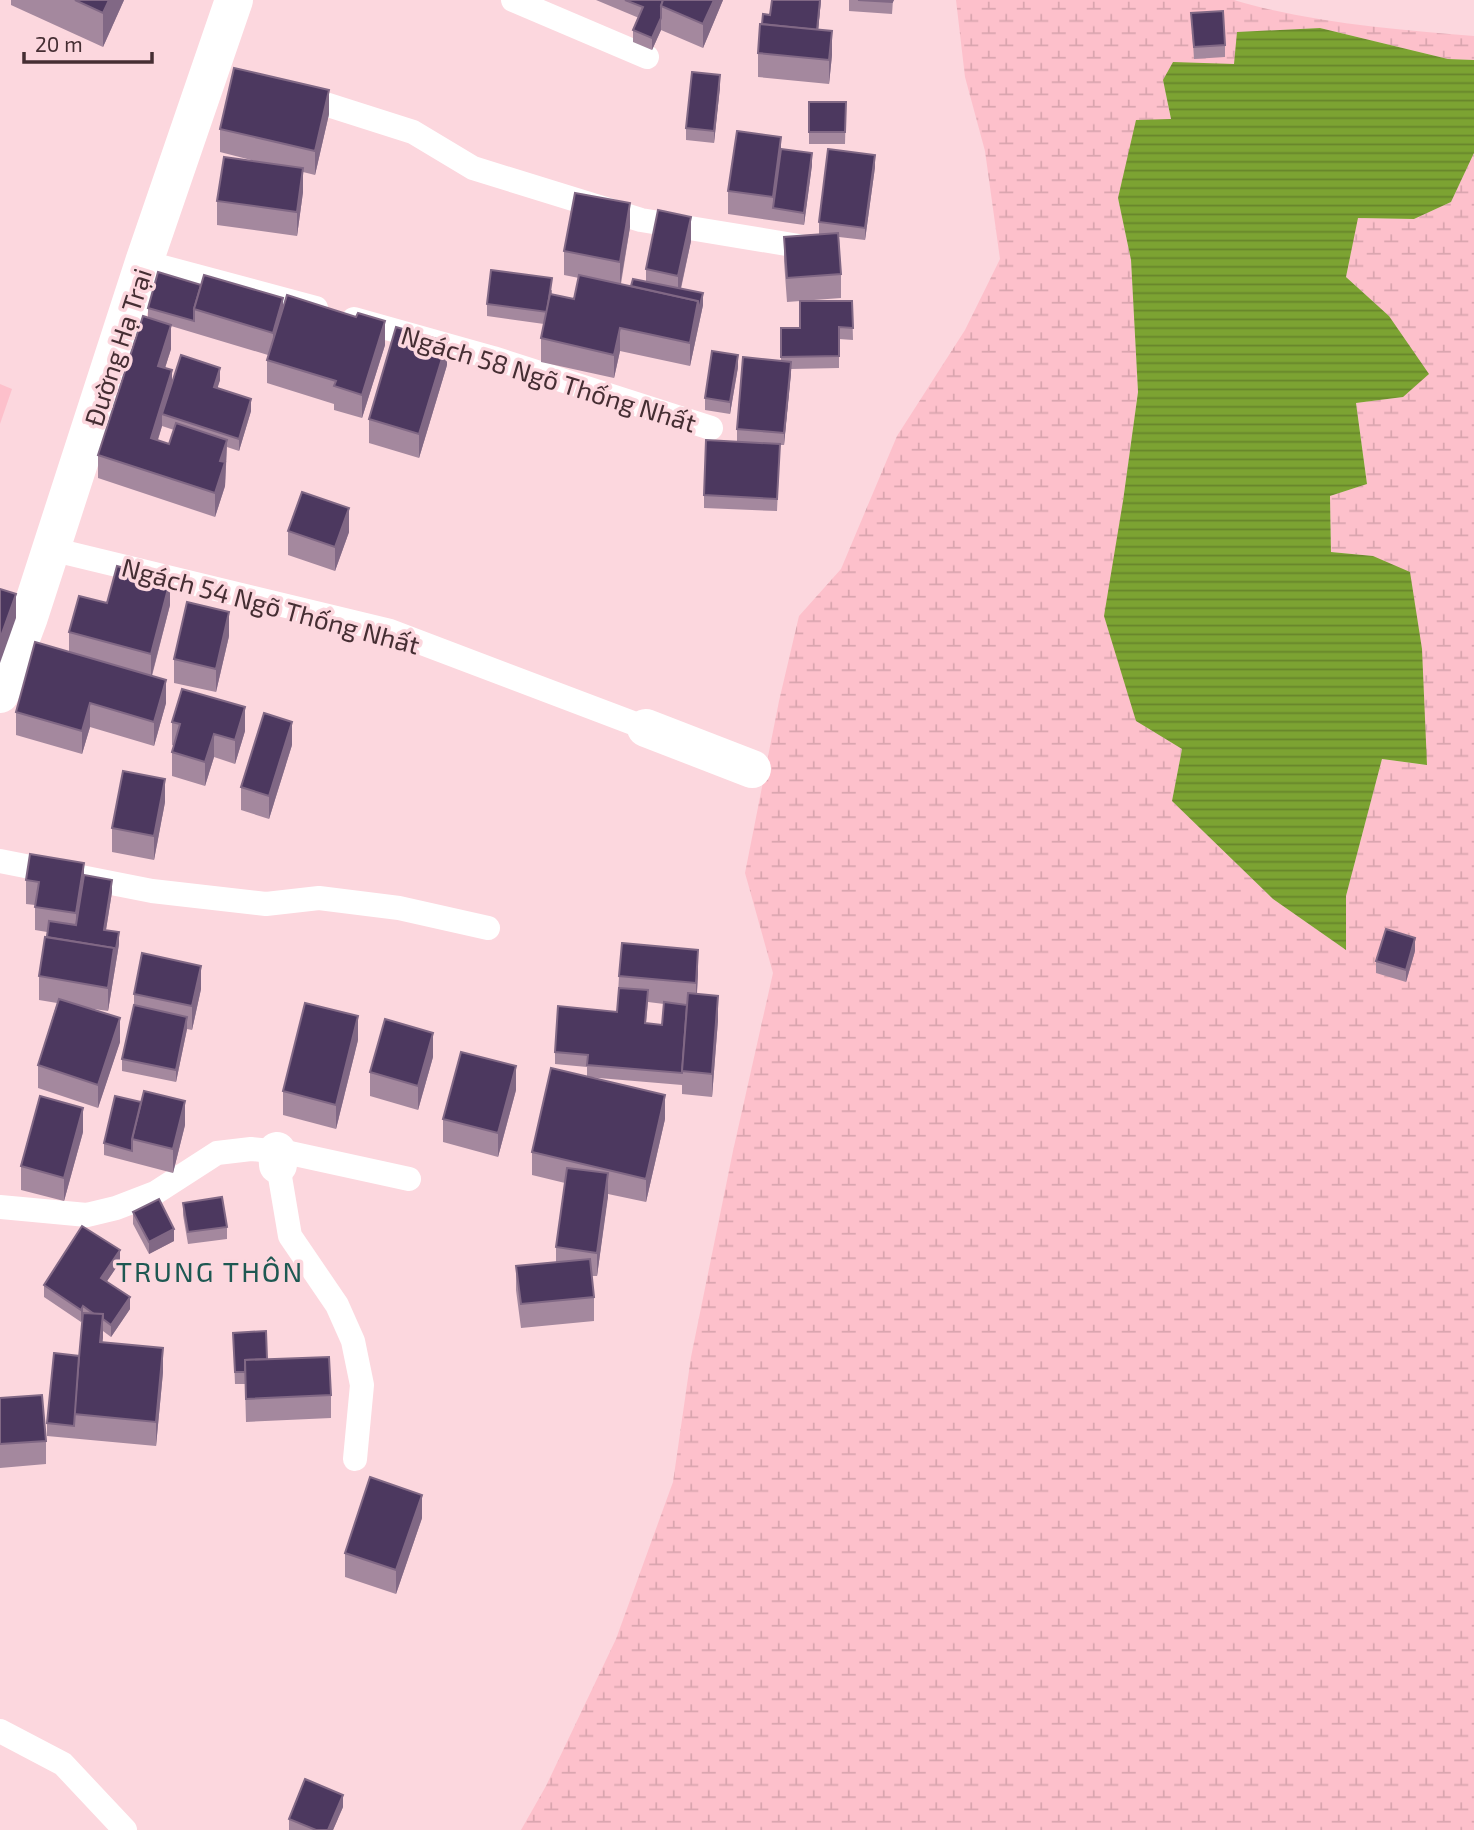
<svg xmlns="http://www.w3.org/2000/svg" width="1474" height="1830" font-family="'Exo 2',sans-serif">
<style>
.wetland{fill:url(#wetland-marsh)}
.garden{fill:#fdc0cb}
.water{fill:url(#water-rules)}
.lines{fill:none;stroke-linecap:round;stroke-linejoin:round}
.service{stroke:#fff;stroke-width:24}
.minor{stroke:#fff;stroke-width:38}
.wall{fill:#a4889e;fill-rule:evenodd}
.shaded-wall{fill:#816885}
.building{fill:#4c385f;stroke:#816885;stroke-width:2}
.labels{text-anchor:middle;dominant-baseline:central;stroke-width:7;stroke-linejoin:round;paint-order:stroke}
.street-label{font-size:26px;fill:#452e33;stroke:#fcd7de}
.neighbourhood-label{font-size:28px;letter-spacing:2px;fill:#1e5852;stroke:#fcd7de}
</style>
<defs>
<pattern id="wetland-marsh" width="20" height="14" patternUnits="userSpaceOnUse" patternTransform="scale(1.75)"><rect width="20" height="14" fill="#fdc0cb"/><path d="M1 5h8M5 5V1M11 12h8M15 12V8" fill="none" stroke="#daa5af"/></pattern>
<pattern id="water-rules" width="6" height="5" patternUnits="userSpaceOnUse" patternTransform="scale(1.75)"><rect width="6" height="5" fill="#7ca332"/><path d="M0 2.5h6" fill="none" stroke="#67852b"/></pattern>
</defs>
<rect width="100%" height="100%" fill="#fcd7de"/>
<path class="wetland" d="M956 0H1234C1307 22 1397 30 1474 36V60L1448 59 1320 28 1238 32 1235 64 1163 80 1171 120 1118 198 1131 260 1138 392 1123 501 1136 721 1182 749 1172 801 1273 899 1346 950V896L1382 759 1426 765 1373 556 1331 552 1330 496 1367 484 1356 403 1403 397 1389 316 1346 277 1357 218 1414 219 1451 202 1474 153V1830H521L546 1786 616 1639 673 1482 691 1357 733 1151 773 973 745 873 779 701 799 616 841 569 897 436 965 330 1000 259 985 151 965 77Z"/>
<path class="garden" d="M0 384 12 389 0 424Z"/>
<path class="water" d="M1320 28 1448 59 1474 60V153L1451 202 1414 219 1358 218 1346 277 1389 316 1429 374 1403 397 1356 403 1367 484 1330 496 1331 552 1373 556 1410 572 1422 649 1427 765 1382 759 1346 896V950L1273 899 1172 801 1182 749 1136 721 1104 616 1123 501 1138 392 1131 260 1118 198 1136 120 1171 119 1163 80 1173 62 1234 64 1237 32Z"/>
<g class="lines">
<g class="service">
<path d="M513 0 647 57"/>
<path d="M300 96 413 132 473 168 641 220 805 247"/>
<path d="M144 262 316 308"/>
<path d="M354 319 493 358 711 428"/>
<path d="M51 549 390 631 646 728"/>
<path d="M0 861 152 891 266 904 319 898 399 908 488 928"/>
<path d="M278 1165 290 1236 337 1305 353 1341 362 1385 355 1459"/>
<path d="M0 1207 87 1215 116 1208 155 1193 217 1153 251 1149 290 1153 409 1179"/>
<path d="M0 1731 63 1764 125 1830"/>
</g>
<g class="minor">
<path d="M0 694 29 617 144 262 234 0"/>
<path d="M646 728 752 769"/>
<path d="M277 1151 278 1165"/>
</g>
</g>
<g class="wall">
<path d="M11 0H124L103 47 11 5Z"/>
<path d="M596 0H723L703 48 661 30 652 50 633 42V30L639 18Z"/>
<path d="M821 0 818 30 832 55 829 84 758 77V53L762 24 770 15Z"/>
<path d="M849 0H893L892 14 849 11Z"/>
<path d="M1191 13 1225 45V57L1194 59Z"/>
<path d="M720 87 714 143 686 140V128Z"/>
<path d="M809 102H846L845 144H809Z"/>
<path d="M329 114 315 175 303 172V192L297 236 217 225V201L263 163 220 152V129Z"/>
<path d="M781 149 812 165 804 225 728 214V191Z"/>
<path d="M875 167 865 240 839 237 841 274V298L787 302 784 261V237L819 234V222Z"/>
<path d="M630 227 621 284 631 286 646 281V269L691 241 681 289 703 305 690 366 620 351 614 378 541 362V338L544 324 487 316V304L552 290V294L574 299 579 278 564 275V251Z"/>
<path d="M852 301 853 340 839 339V368L791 369 784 445H780L777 511 704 508V495L737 441V429L781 361V328H800Z"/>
<path d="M148 308H283L385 345 362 418 334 410V404L267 383V360L268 355 171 326V349L165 368 172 382 220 380 217 388 251 411 239 451 227 447 225 486 215 517 98 478V455L148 318ZM162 426 174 430 169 444 158 440Z"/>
<path d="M447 365 419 458 369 443V419Z"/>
<path d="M738 367 730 414 705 410V398Z"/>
<path d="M288 531 349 532 335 571 288 555Z"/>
<path d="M107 603 170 605 152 676 166 703 154 746 90 727 82 754 16 735V712L69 652V632Z"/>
<path d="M229 636 216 692 174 683V659Z"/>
<path d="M172 722 245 731 235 764 214 757 205 786 172 776V752L174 746 172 745Z"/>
<path d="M292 745 269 819 241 810V787Z"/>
<path d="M165 802 154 860 112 852V828Z"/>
<path d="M84 875 112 892 106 930 119 944 108 1011 87 1008 120 1042 98 1108 38 1088V1065L57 1003 39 1000V976L47 932 35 930V905L26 904V880Z"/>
<path d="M1415 951 1406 982 1376 973V961Z"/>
<path d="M698 973 697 994 718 1020 712 1097 682 1094V1085L587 1077V1067L555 1064V1052L617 1012 619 976ZM648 1002 664 1004 662 1025 646 1023Z"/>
<path d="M201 989 192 1030 187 1029 176 1082 122 1071V1059L134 1005V994Z"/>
<path d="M358 1040 336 1129 283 1115V1091Z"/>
<path d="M433 1057 418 1110 370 1096V1072Z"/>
<path d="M516 1090 498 1157 443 1142V1119Z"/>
<path d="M665 1119 646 1202 608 1194 597 1276H592L594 1297V1321L521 1328 516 1290V1266L556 1262V1247L565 1183 532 1175V1152Z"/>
<path d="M185 1125 173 1173 104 1155V1143Z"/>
<path d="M83 1132 64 1201 21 1190V1166Z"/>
<path d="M183 1203 227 1227V1239L188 1244 183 1215Z"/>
<path d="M133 1212 174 1241 149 1254 133 1224Z"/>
<path d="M120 1262 107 1281 130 1309 111 1337 103 1331 102 1342 163 1372 156 1446 47 1436V1423L79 1356 83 1319 81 1322 44 1297V1285Z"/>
<path d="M233 1333 267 1359 331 1395V1418L246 1422 245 1384H235Z"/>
<path d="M0 1398 46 1441V1464L0 1468Z"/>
<path d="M422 1518 396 1594 345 1577V1553Z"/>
<path d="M343 1807 333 1830H289V1819Z"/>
</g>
<g class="shaded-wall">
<path d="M109 0H124L103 47V13Z"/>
<path d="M714 0H723L703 48V24Z"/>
<path d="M820 0H821L816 53V41Z"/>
<path d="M661 18V30L652 50V38Z"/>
<path d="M832 31V55L829 84V60Z"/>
<path d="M720 75V87L714 143V131Z"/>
<path d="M329 90V114L315 175V151Z"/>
<path d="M781 137V161L773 208V197Z"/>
<path d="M812 153V165L804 225V213Z"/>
<path d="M875 155V167L865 240V228Z"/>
<path d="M303 168V192L297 236V212Z"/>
<path d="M630 203V227L620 285V262Z"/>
<path d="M691 217V241L678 300V276Z"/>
<path d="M703 293V305L690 366V343L698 301Z"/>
<path d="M283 298V322L273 356V333Z"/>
<path d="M385 321V345L362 418V395Z"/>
<path d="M171 325V349L158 390V366Z"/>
<path d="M620 328V351L614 378V355Z"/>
<path d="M447 342V365L419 458V434Z"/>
<path d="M738 355V367L730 414V402Z"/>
<path d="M791 362V374L784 445V433Z"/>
<path d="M220 368V380L214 399V387Z"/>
<path d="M172 370V394L162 414V426L151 461V438Z"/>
<path d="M251 399V411L239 451V439Z"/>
<path d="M227 440 225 486 215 517V493L220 461Z"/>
<path d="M349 508V532L335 571V547Z"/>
<path d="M170 581V605L151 678V654Z"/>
<path d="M16 594V618L0 663V639Z"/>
<path d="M229 612V636L216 692V669Z"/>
<path d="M166 680V703L154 746V722Z"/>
<path d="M90 703V727L82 754V731Z"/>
<path d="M245 707V731L235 764V740Z"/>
<path d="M292 722V745L269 819V796Z"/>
<path d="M214 734V757L205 786V762Z"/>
<path d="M165 779V802L154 860V836Z"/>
<path d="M84 863V887L76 937V913Z"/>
<path d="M112 880V892L104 942V930Z"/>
<path d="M119 932V944L108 1011V988L114 948Z"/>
<path d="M1415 938V951L1406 982V970Z"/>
<path d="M698 950V973L696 1007V983Z"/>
<path d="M201 966V989L192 1030V1006Z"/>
<path d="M718 996V1020L712 1097V1074Z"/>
<path d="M358 1016V1040L336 1129V1105Z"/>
<path d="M187 1017V1029L176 1082V1070Z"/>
<path d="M120 1018V1042L98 1108V1085Z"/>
<path d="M433 1033V1057L418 1110V1086Z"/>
<path d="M516 1066V1090L498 1157V1133Z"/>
<path d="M665 1095V1119L646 1202V1179Z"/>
<path d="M185 1101V1125L173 1173V1149Z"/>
<path d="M83 1108V1132L64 1201V1178Z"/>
<path d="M608 1173V1197L597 1276V1253Z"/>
<path d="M174 1229V1241L149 1254V1242Z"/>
<path d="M120 1250V1262L101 1290V1278Z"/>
<path d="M130 1297V1309L111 1337V1325Z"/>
<path d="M83 1306V1318L81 1322V1310Z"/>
<path d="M103 1314V1338L100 1366V1342Z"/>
<path d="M163 1348V1372L156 1446V1422Z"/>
<path d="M422 1495V1518L396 1594V1570Z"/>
<path d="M343 1795V1807L333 1830H328Z"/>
</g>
<g class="building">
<path d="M75 0H109L103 13Z"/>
<path d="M625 0H663L661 6V18L652 38 633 30 643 7Z"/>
<path d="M663 0H714L703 24 661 6Z"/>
<path d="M772 0H820L817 30 762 24 763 14 770 15Z"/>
<path d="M858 0H893L892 2Z"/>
<path d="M1223 11 1225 45 1194 47 1191 13Z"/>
<path d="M760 24 832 31 829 60 758 53Z"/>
<path d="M234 68 329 90 315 151 220 129Z"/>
<path d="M692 72 720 75 714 131 686 128Z"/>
<path d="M809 102H846L845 132H809Z"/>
<path d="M737 131 781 137 773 197 728 191Z"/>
<path d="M781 149 812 153 804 213 773 208Z"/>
<path d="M828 149 875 155 865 228 819 222Z"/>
<path d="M224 157 303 168 297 212 217 201Z"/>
<path d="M575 193 630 203 620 262 564 251Z"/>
<path d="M658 210 691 217 678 276 646 269Z"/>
<path d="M838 233 841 274 787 278 784 237Z"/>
<path d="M491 270 552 278 547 312 487 304Z"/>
<path d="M158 272 201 285 194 309V321L148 308Z"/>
<path d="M204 275 283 298 273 333 194 309Z"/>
<path d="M579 275 698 301 690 343 620 328 614 355 541 338 550 294 574 299Z"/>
<path d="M633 279 703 293 698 313V301L631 286Z"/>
<path d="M287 295 356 317 358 313 385 321 362 395 334 386 336 381 267 360Z"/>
<path d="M800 301H852L853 328 839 327V356L781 357V328H800Z"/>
<path d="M143 316 171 325 158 366 172 370 151 438 169 444 176 423 227 440 220 461 225 462 215 493 98 455Z"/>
<path d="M396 327 447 342 419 434 369 419Z"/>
<path d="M712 351 738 355 730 402 705 398Z"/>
<path d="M181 355 220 368 214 387 251 399 239 439 162 414Z"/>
<path d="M743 357 791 362 784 433 737 429Z"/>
<path d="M706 440 780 444 777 499 704 495Z"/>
<path d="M302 492 349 508 335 547 288 531Z"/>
<path d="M117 566 170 581 151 654 69 632 79 596 107 603Z"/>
<path d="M0 589 16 594 0 639Z"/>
<path d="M187 602 229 612 216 669 174 659Z"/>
<path d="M35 642 166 680 154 722 90 703 82 731 16 712Z"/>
<path d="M182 689 245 707 235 740 214 734 205 762 172 752 180 724 172 722Z"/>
<path d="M264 713 292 722 269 796 241 787Z"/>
<path d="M123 771 165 779 154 836 112 828Z"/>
<path d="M30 854 84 863 76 913 35 907 39 882 26 880Z"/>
<path d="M84 875 112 880 104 930 119 932 114 960V948L47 937 49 921 76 925Z"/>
<path d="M1386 929 1415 938 1406 970 1376 961Z"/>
<path d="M45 937 114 948 108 988 39 976Z"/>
<path d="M622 943 698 950 696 983 619 976Z"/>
<path d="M142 953 201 966 192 1006 134 994Z"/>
<path d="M619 988 648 990 645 1023 662 1025 664 1002 687 1005 682 1073 587 1065 588 1055 555 1052 558 1006 617 1012Z"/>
<path d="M688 993 718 996 712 1074 682 1071Z"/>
<path d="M59 999 120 1018 98 1085 38 1065Z"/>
<path d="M305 1003 358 1016 336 1105 283 1091Z"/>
<path d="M134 1005 187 1017 176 1070 122 1059Z"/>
<path d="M385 1019 433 1033 418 1086 370 1072Z"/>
<path d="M461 1052 516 1066 498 1133 443 1119Z"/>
<path d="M551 1068 665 1095 646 1179 532 1152Z"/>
<path d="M144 1091 185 1101 173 1149 132 1139Z"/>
<path d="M40 1096 83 1108 64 1178 21 1166Z"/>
<path d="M115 1096 141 1102 132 1139V1151L104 1143Z"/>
<path d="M567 1168 608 1173 597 1253 556 1247Z"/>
<path d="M222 1197 227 1227 188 1232 183 1203Z"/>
<path d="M159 1199 174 1229 149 1242 133 1212Z"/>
<path d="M82 1226 120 1250 101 1278 130 1297 111 1325 103 1319V1314H94L83 1306 81 1310 44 1285Z"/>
<path d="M590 1259 594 1297 521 1304 516 1266Z"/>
<path d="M83 1313 103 1314 100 1342 163 1348 156 1422 74 1414Z"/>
<path d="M266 1331 267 1359 245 1360V1372H235L233 1333Z"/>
<path d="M54 1353 79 1356 74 1426 47 1423Z"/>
<path d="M329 1357 331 1395 246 1399 245 1360Z"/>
<path d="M42 1395 46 1441 0 1444V1398Z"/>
<path d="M370 1477 422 1495 396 1570 345 1553Z"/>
<path d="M305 1779 343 1795 328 1830H316L289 1819Z"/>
</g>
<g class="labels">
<g class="street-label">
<text transform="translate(117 347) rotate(-72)">Đường Hạ Trại</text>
<text transform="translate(549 378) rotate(17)">Ngách 58 Ngõ Thống Nhất</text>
<text transform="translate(271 605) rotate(15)">Ngách 54 Ngõ Thống Nhất</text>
</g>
<g class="neighbourhood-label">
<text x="210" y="1271">TRUNG THÔN</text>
</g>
</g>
<path d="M24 52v10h128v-10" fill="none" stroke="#452e33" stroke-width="3.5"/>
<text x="35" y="52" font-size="21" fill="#452e33" stroke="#fcd7de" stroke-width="5" paint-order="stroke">20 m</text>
</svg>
